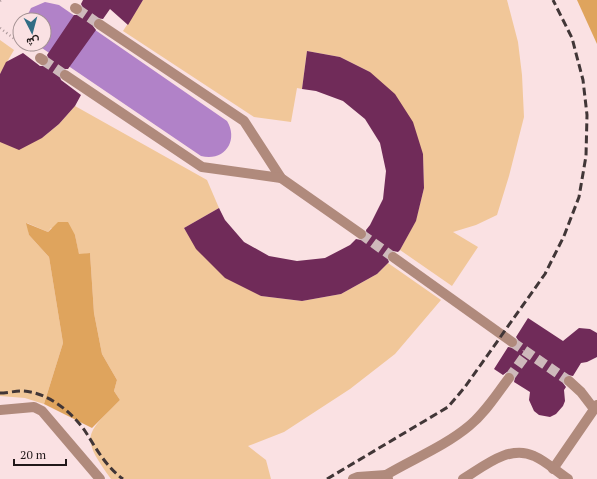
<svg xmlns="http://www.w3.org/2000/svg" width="597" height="479" font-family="'PT Serif',Vazirmatn,serif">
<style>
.green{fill:#f1c799}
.forest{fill:#dfa45d}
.water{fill:#b182c8}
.building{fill:#702b59}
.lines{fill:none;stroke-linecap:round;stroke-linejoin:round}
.minor-tunnel{stroke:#ceb9bb;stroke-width:10;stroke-dasharray:10 5;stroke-linecap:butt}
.path{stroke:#a99698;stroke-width:2.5;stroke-dasharray:1 3;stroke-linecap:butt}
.minor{stroke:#b08a7c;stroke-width:10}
.rail{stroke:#413637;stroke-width:3;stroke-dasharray:8 4;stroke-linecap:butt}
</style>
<rect width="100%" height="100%" fill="#fae1e3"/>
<g class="green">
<path d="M143 0H507L518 42 522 75 524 117 509 176 497 215 476 225 453 232 478 247 452 286 400 250 416 220 424 188 423 154 370 72 340 57 307 51 302 89 297 88 291 122 254 117 123 31Z"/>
<path d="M0 40 14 50 0 74Z"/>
<path d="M75 106 207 180 219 208 184 228 197 249 261 296 302 301 341 294 377 274 388 263 441 300 395 354 350 389 284 432 248 446 266 460 271 479H111C80 436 85 435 120 400L114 391 117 380 102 354 94 313 90 253 79 255 75 235 51 228 48 232 27 223 29 235 49 257 63 343 44 404 25 398 0 396V141L42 138 59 124Z"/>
</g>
<g class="forest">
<path d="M577 0H597V44Z"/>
<path d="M58 222H68L75 235 79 254 90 253 94 313 102 354 117 380 114 391 120 400 92 428 44 404 63 343 49 257 29 235 26 223 48 232Z"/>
</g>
<path class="water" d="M45 2 59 5 227 121C239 141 224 162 201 156L36 44H44V20H25L31 8Z"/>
<g class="building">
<path d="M83 0H143L128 25 110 9 103 19 96 18 93 21V26L96 30 68 69H62L59 74 61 80 81 95 75 106 59 124 42 138 19 150 0 142V74L6 62 23 53 40 66H46L49 60 47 55 74 15H78L83 12V8L81 4Z"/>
<path d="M307 51 340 57 370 72 395 94 413 122 423 154 424 188 416 221 400 250 398 252 393 251 388 253 387 257 389 262 377 274 341 294 302 301 261 296 225 278 196 249 184 228 219 208 225 220 244 242 269 256 297 261 325 258 350 245 356 239 361 240 367 237 366 230 370 225 383 199 386 171 380 143 365 119 343 101 316 91 302 89Z"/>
<path d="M528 318 563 341 579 328 590 329 597 333V357L587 362 581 363 573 376 567 375 564 377 563 383 566 387 564 390 565 401 563 406 556 414 550 417 539 415 534 411 529 400 530 392 514 382 515 378 513 373 507 372 503 375 494 369 508 347 514 348 517 345 518 340 516 337Z"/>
</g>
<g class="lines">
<g class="minor-tunnel">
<path d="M77 9 99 24"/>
<path d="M43 60 65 75"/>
<path d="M361 234 393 257"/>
<path d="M512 342 569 381"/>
<path d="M509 378 527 353"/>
</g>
<g class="path">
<path d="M0 1 1 0"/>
<path d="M0 28 20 43"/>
<path d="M21 44 31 51"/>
</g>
<g class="minor">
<path d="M75 8 77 9"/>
<path d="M99 24 244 121 281 178 361 234"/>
<path d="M40 58 43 60"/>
<path d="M65 75 202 167 281 178"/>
<path d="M393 257 512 342"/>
<path d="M569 381 581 392 594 409"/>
<path d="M0 410 34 407 42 411 100 479"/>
<path d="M553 469 597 405"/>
<path d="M353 479 358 477 386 475"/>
<path d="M388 479 386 475C413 459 445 446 469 426 485 413 496 395 509 378"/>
<path d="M463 479C483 467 509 444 534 456 546 461 557 472 568 479"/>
</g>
<g class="rail">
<path d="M0 393C7 393 15 391 22 391 47 392 71 411 85 431 96 448 106 467 123 479"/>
<path d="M327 479 448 407 465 387 545 274 564 236 579 197 586 156 587 115 583 80 572 38 553 0"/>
</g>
</g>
<g transform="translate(32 32) rotate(174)"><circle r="19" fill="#fae1e3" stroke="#a39192"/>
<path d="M0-3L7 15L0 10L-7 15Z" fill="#316d85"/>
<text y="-6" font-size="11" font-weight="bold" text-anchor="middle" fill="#201819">ش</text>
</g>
<path d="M14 459v6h52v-6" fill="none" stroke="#201819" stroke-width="2"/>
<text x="20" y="459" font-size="12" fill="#201819" stroke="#fae1e3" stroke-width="3" paint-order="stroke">20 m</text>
</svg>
